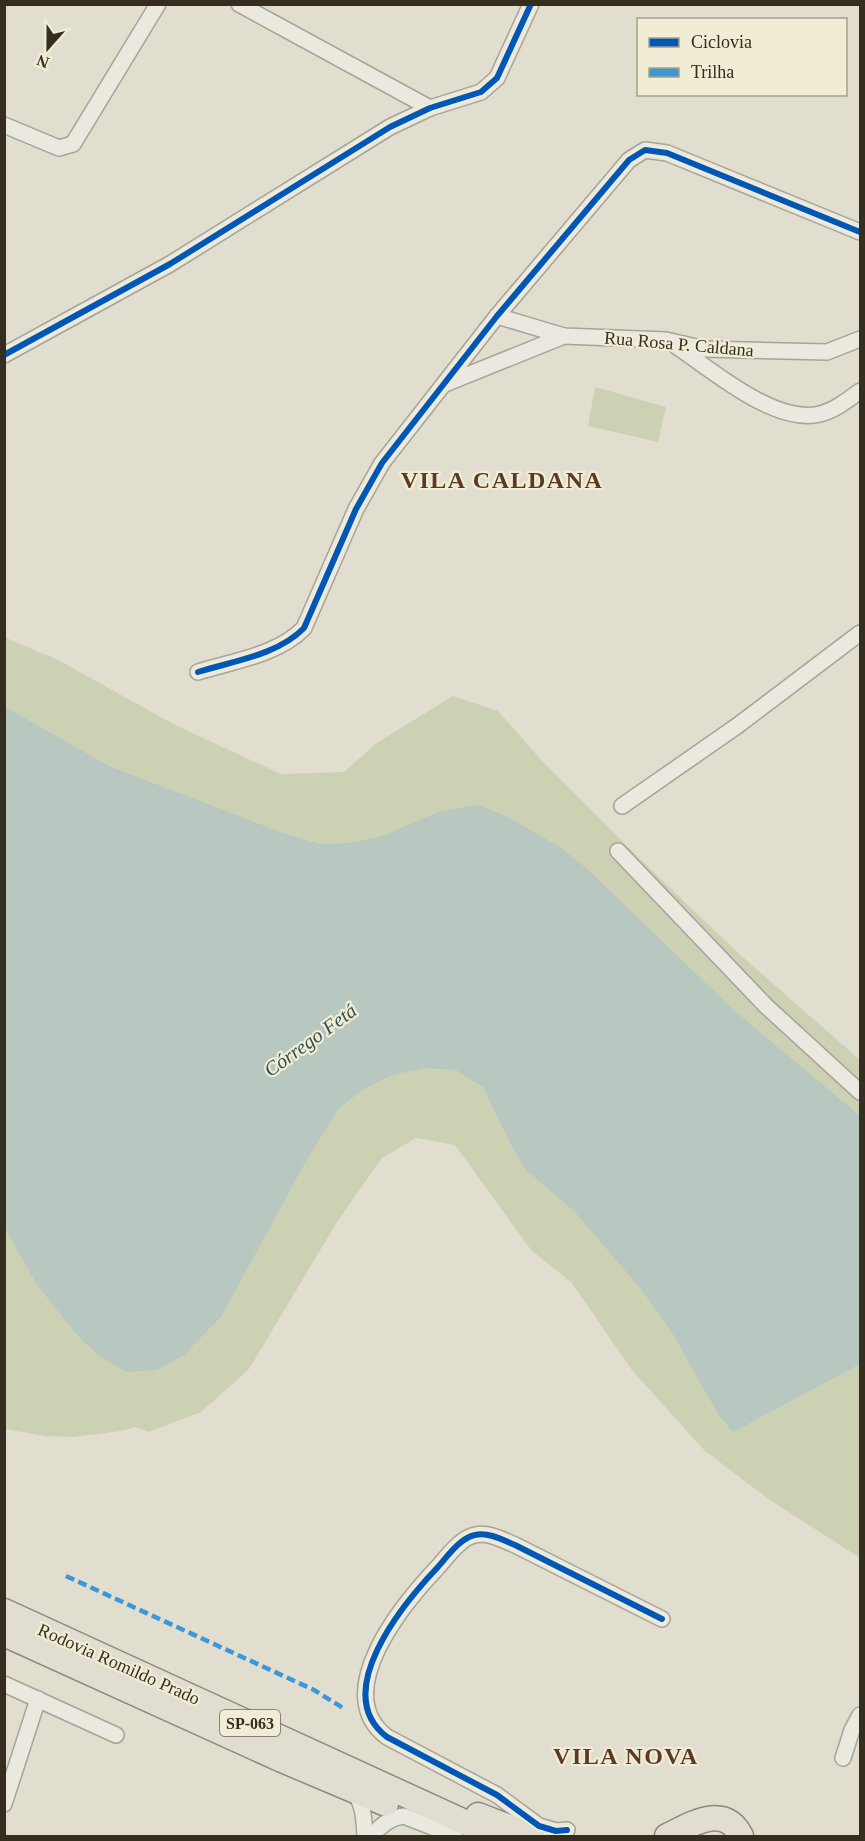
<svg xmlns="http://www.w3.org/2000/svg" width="865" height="1841" font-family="Georgia,serif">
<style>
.green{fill:#ccd1b3}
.water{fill:#b8c7c0}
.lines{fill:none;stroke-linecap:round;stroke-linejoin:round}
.minor-casing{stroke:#a6a397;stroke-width:18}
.primary-casing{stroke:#8c887e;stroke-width:27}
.minor{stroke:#eae8df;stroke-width:15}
.primary{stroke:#e1ded1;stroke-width:24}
.quiet{stroke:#3d96d5;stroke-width:4.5;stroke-dasharray:9 4.5;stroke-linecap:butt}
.cycleway-casing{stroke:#f1edd5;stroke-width:10}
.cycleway{stroke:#0057b8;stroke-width:6}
.labels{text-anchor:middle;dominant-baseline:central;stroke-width:4.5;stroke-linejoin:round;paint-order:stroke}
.shield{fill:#f1edd5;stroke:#6d6756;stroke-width:1.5}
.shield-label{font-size:16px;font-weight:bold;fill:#342d20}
.street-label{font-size:18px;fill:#342d20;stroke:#f1edd5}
.water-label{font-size:20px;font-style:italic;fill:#315052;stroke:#f1edd5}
.district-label{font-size:24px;font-weight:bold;letter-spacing:1.5px;fill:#5c3825;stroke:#f1edd5}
</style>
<rect width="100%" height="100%" fill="#e1decf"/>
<g class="green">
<path d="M595 387 666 407 658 442 588 426Z"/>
<path d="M4 637 60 661 175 725 281 774 344 772 378 742 453 696 498 711 543 762 642 861 737 952 860 1060V1558L770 1500 705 1451 631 1369 572 1283 531 1250 455 1145 416 1138 382 1158 337 1222 249 1369 201 1412 149 1432 136 1427 121 1431 73 1437 45 1436 5 1429Z"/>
</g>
<path class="water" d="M5 707 109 766 283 833 320 844 351 843 382 836 441 811 478 805 506 816 560 847 585 867 736 1012 860 1116V1364L733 1432 718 1414 671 1331 640 1288 574 1211 526 1170 510 1143 483 1087 456 1070 425 1068 392 1075 364 1089 339 1108 306 1161 221 1317 184 1355 157 1370 127 1372 99 1356 77 1335 37 1285 5 1228Z"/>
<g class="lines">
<defs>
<g id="minor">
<path d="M239 4 430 108"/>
<path d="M4 125 59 148 73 144 158 4"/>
<path d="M497 316 564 336 666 340 705 349 827 352 860 339"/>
<path d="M676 346C712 370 775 425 820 414 835 410 848 400 860 391"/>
<path d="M4 355 170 264 390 127 430 108 481 92 497 78 531 4"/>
<path d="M445 384 564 336"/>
<path d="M198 672C233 661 278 655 304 628L356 509 382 463 497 316 629 160 645 150 667 153 860 232"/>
<path d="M622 806 737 726 860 633"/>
<path d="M618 851 766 1006 860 1092"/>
<path d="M4 1684 116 1735"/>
<path d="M843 1758 852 1730 860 1715"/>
<path d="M351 1790C364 1800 364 1821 365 1836"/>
<path d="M4 1804 38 1699"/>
<path d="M567 1830 556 1831 539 1826 497 1795 387 1737C329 1693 403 1604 437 1568 447 1557 460 1538 475 1535 489 1532 503 1540 515 1545L662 1619"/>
<path d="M372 1836C380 1826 390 1817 404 1816L455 1836"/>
</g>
<g id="primary">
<path d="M4 1611 495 1836"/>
<path d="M4 1634 282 1760 386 1804"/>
<path d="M478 1815 532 1836"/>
<path d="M667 1836C692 1824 724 1803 741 1836"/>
</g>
</defs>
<use href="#minor" class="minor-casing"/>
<use href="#primary" class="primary-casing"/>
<use href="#minor" class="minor"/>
<use href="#primary" class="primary"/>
<path class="quiet" d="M66 1576 314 1690 343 1708"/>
<defs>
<g id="cycleway">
<path d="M4 355 170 264 390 127 430 108 481 92 497 78 531 4"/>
<path d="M198 672C233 661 278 655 304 628L356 509 382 463 497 316 629 160 645 150 667 153 860 232"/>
<path d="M567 1830 556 1831 539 1826 497 1795 387 1737C329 1693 403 1604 437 1568 447 1557 460 1538 475 1535 489 1532 503 1540 515 1545L662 1619"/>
</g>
</defs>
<use href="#cycleway" class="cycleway-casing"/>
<use href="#cycleway" class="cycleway"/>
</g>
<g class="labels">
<rect class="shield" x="220" y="1710" width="60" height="26" rx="4.5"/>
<g class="shield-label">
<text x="250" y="1723">SP-063</text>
</g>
<g class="street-label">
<text transform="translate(679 344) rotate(5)">Rua Rosa P. Caldana</text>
<text transform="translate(119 1664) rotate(24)">Rodovia Romildo Prado</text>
</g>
<g class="water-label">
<text transform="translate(310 1040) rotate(-36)">Córrego Fetá</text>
</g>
<g class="district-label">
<text x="502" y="480">VILA CALDANA</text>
<text x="626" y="1756">VILA NOVA</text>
</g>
</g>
<rect width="865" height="1841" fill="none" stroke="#342d20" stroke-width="12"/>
<rect x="637" y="18" width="210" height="78" fill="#f1edd5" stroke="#a5a08d" stroke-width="1.5"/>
<rect x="649" y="38" width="30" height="9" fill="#0057b8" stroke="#a5a08d" stroke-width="1.5"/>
<text x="691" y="48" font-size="18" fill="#342d20">Ciclovia</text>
<rect x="649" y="68" width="30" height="9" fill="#3d96d5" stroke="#a5a08d" stroke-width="1.5"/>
<text x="691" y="78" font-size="18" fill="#342d20">Trilha</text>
<g transform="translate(48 48) rotate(201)" stroke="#f1edd5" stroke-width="4.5" paint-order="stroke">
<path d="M0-4.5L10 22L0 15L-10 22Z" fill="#342d20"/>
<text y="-9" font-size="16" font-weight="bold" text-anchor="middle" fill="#342d20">N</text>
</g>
</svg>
